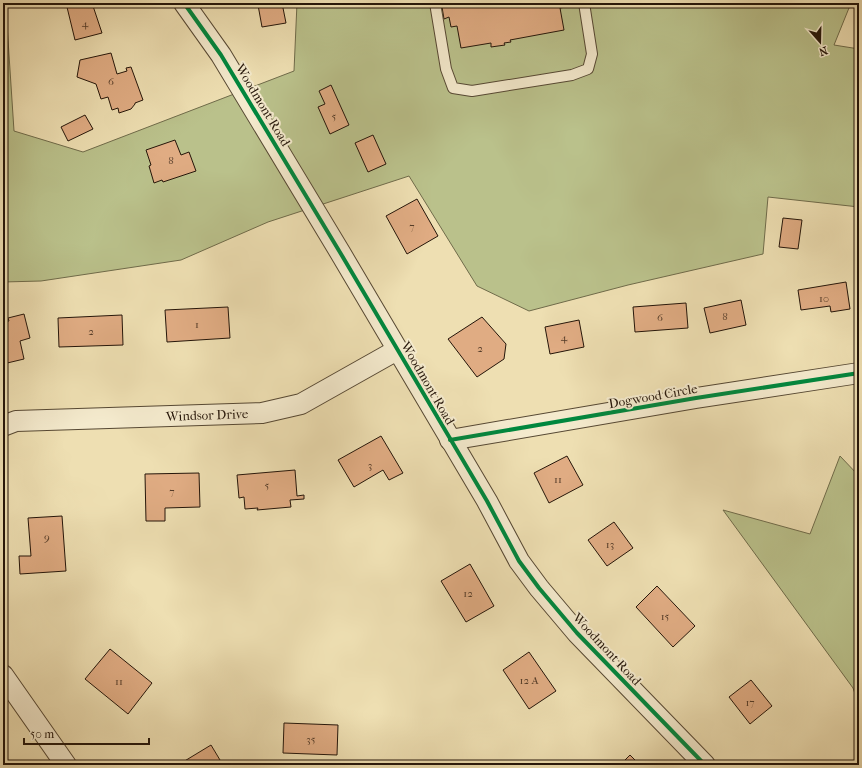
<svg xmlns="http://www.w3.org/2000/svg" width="862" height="768" font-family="'IM FELL French Canon',serif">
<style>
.green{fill:#bac18b;stroke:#6f6b4a}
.building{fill:#e0ac83;stroke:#241509}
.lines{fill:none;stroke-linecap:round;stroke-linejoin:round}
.lane-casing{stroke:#564833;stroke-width:12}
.street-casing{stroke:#564833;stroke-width:22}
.lane{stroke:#f4eacd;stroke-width:10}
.street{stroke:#f4eacd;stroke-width:20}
.cycleway-casing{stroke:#f4eacd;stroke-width:6}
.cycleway{stroke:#00873e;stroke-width:4}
.labels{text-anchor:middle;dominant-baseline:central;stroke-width:4;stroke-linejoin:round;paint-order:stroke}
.number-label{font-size:11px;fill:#533b28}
.street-label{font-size:13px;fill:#241509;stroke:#f4eacd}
</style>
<rect width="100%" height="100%" fill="#eedfb2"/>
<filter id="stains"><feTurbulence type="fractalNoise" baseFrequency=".005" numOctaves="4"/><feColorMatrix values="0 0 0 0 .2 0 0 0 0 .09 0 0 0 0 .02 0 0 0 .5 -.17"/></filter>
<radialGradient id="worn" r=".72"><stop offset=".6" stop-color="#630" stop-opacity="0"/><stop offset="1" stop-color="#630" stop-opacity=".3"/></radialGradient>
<g class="green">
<path d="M3 3H12L6 9 14 131 83 152 294 71 297 3H851L834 45 859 49V207L768 197 763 254 628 285 529 311 477 286 409 176 268 222 181 260 41 281 3 282Z"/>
<path d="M840 456 859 476V705L853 688 723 510 810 534Z"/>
</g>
<g class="building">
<path d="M48 3H92L102 33 75 40 66 3 49 7Z"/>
<path d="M256 3H282L286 23 262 27 258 5H256Z"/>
<path d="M447 3H565L566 7 560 8 564 30 510 40 511 42 504 43 505 45 491 47V43L461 48 457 26 451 27 449 17 444 19 442 7 447 6Z"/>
<path d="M111 53 117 74 127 71 126 68 131 67 143 100 135 103V104L131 109 119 113 118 108 112 110 108 97 101 99 96 84 77 77 80 60Z"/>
<path d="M331 85 349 125 330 134 318 107 325 104 319 91Z"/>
<path d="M85 115 93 129 68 141 61 127Z"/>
<path d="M373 135 386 164 368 172 355 143Z"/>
<path d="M175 140 181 155 189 152 196 171 163 182 162 180 154 183 149 166 151 165 146 150Z"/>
<path d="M417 199 438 236 407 254 386 216Z"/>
<path d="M783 218 802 220 798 249 779 247Z"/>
<path d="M846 282 850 309 831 312 830 306 801 310 798 290Z"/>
<path d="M741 300 746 325 710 333 704 308Z"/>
<path d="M686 303 688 328 635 332 633 307Z"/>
<path d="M228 307 230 338 167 342 165 310Z"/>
<path d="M24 314 30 338 20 341 24 359 3 364V322L9 321 8 318Z"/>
<path d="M122 315 123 345 59 347 58 318Z"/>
<path d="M482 317 506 344 504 359 477 377 448 339Z"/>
<path d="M579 320 584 347 550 354 545 327Z"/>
<path d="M381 436 403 473 389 480 383 470 354 487 338 460Z"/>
<path d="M567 456 583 485 549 503 534 473Z"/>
<path d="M295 470 297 496 304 495V499L290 500 291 507 257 510 258 508 245 509 244 497 239 498 237 475Z"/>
<path d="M199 473 200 507 165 508V521H146L145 474Z"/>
<path d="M62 516 66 571 20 574 19 556H31L28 518Z"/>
<path d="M614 522 633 548 607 566 588 540Z"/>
<path d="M470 564 494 606 466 622 441 581Z"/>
<path d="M657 586 695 626 673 647 636 607Z"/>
<path d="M110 649 152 683 128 714 85 679Z"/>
<path d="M529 652 556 691 529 709 503 670Z"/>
<path d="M751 680 772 706 750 724 729 697Z"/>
<path d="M284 723 338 725 337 755 283 753Z"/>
<path d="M211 745 223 765H178Z"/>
<path d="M630 755 640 765H620Z"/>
</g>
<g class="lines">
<defs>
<path id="lane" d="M435 3 446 69 453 88 472 91 572 75 588 69 592 54 584 3"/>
<g id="street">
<path d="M184 3 221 55 341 254 487 501 519 561 539 588 577 633 705 765"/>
<path d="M3 426 16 421 262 413 301 404 397 350"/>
<path d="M450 440 696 398 859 373"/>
<path d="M3 675 66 765"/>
</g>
</defs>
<use href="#lane" class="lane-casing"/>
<use href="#street" class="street-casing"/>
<use href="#lane" class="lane"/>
<use href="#street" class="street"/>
<defs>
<g id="cycleway">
<path d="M184 3 221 55 341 254 487 501 519 561 539 588 577 633 705 765"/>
<path d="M450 440 696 398 859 373"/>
</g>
</defs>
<use href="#cycleway" class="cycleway-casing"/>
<use href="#cycleway" class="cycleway"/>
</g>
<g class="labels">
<g class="number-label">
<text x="85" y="23">4</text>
<text x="111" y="81">6</text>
<text x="334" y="116">5</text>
<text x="171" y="160">8</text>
<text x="412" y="226">7</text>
<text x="824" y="298">10</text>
<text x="725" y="316">8</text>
<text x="660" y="317">6</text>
<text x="197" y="324">1</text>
<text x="91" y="331">2</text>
<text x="564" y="337">4</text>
<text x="480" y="348">2</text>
<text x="370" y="465">3</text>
<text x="558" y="479">11</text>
<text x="267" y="485">5</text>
<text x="172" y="491">7</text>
<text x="47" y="537">9</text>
<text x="610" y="544">13</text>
<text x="468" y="593">12</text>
<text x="665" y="616">15</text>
<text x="529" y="680">12 A</text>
<text x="119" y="681">11</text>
<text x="750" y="702">17</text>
<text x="311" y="739">35</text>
</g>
<g class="street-label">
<text transform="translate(263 105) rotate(59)">Woodmont Road</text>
<text transform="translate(428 383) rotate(60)">Woodmont Road</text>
<text transform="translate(653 396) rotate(-10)">Dogwood Circle</text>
<text transform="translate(207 415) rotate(-2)">Windsor Drive</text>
<text transform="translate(607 649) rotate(47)">Woodmont Road</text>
</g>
</g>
<rect width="862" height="768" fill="none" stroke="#eedfb2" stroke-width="16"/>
<rect x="4" y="4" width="854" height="760" fill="none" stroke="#241509" stroke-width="2"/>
<rect x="8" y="8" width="846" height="752" fill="none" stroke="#241509"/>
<g transform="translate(820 42) rotate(160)" stroke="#f4eacd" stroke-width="3" paint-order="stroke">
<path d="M0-3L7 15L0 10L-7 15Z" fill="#241509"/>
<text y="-6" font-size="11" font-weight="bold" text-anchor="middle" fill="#241509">N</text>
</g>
<path d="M24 738v6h125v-6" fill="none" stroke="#241509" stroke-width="2"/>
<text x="30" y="738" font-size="12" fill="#241509" stroke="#f4eacd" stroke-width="3" paint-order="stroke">50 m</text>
<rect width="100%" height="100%" filter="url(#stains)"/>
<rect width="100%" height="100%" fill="url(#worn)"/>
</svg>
